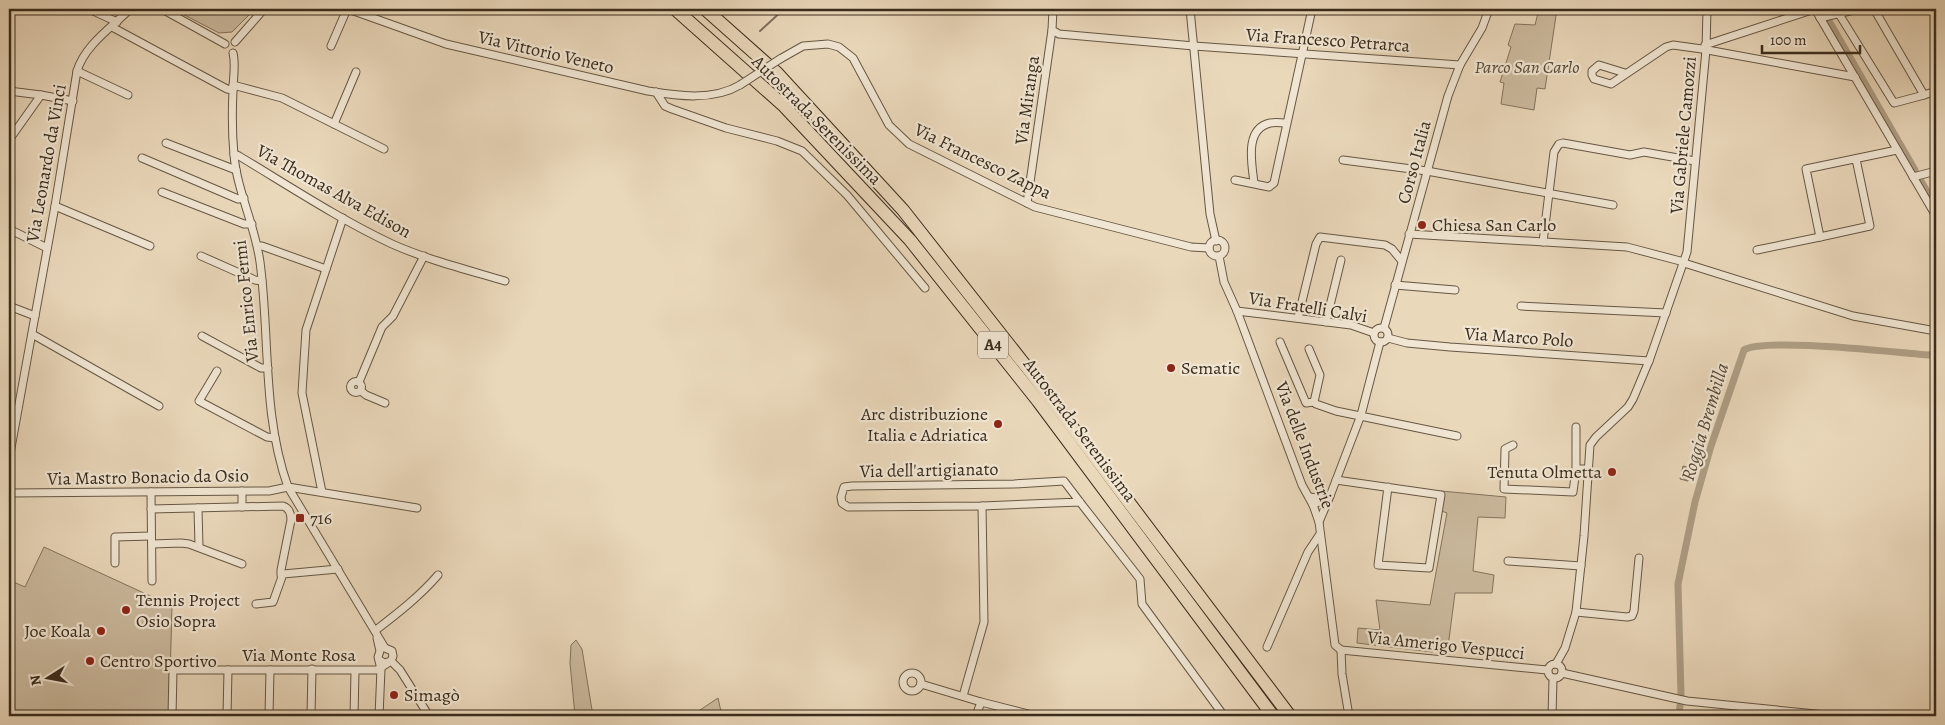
<svg xmlns="http://www.w3.org/2000/svg" width="1945" height="725" font-family="Alegreya,serif">
<style>
.green{fill:#ccbba0;stroke:#83745e}
.water{fill:#ae9e85;stroke:#80705b}
.lines{fill:none;stroke-linecap:round;stroke-linejoin:round}
.stream{stroke:#80705b;stroke-width:2}
.canal{stroke:#ae9e85;stroke-width:7}
.minor-casing{stroke:#665744;stroke-width:9}
.motorway-casing{stroke:#3a2c1c;stroke-width:14}
.minor{stroke:#f1e6d3;stroke-width:7}
.motorway{stroke:#ead8bb;stroke-width:12}
.minor-bridge-casing{stroke:#665744;stroke-width:9;stroke-linecap:butt}
.minor-bridge{stroke:#f1e6d3;stroke-width:7}
.poi-dot{fill:#8f2418;stroke:#f1e6d3;stroke-width:2}
.labels{text-anchor:middle;dominant-baseline:central;stroke-width:4.5;stroke-linejoin:round;paint-order:stroke}
.shield{fill:#f1e6d3;stroke:#716453;stroke-width:1}
.shield-label{font-size:16px;font-weight:bold;fill:#3a2c1c}
.street-label{font-size:18px;fill:#3a2c1c;stroke:#f1e6d3}
.park-label{font-size:18px;font-style:italic;fill:#574936;stroke:#f1e6d3}
.poi-label{font-size:18px;fill:#3a2c1c;stroke:#f1e6d3;text-anchor:start}
.water-label{font-size:19px;font-style:italic;fill:#574836;stroke:#f1e6d3}
</style>
<rect width="100%" height="100%" fill="#ead8bb"/>
<filter id="stains"><feTurbulence type="fractalNoise" baseFrequency=".004" numOctaves="4"/><feColorMatrix values="0 0 0 0 .2 0 0 0 0 .09 0 0 0 0 .02 0 0 0 .5 -.17"/></filter>
<radialGradient id="worn" r=".72"><stop offset=".6" stop-color="#630" stop-opacity="0"/><stop offset="1" stop-color="#630" stop-opacity=".3"/></radialGradient>
<g class="green">
<path d="M173 9H255L232 32 219 33Z"/>
<path d="M1539 9H1557L1545 89 1537 88 1534 110 1501 104 1504 83 1500 82 1511 47 1508 45 1515 24 1535 25Z"/>
<path d="M1441 491 1506 497 1505 518 1478 517 1473 571 1494 575 1492 593H1455L1448 647 1432 652 1357 643 1358 628 1380 630 1376 600 1430 605 1447 513 1439 510Z"/>
<path d="M44 547 172 606 169 716H9V580L25 587Z"/>
<path d="M576 640 582 649 593 716H575L570 663 571 645Z"/>
<path d="M718 698 722 716H691Z"/>
</g>
<path class="water" d="M1683 466 1691 468 1688 481 1680 479Z"/>
<g class="lines">
<path class="stream" d="M760 31 784 9"/>
<g class="canal">
<path d="M1822 9 1824 12"/>
<path d="M1829 21 1915 170"/>
<path d="M1921 181 1936 207"/>
<path d="M1681 695 1678 584 1695 502 1711 446 1744 350C1764 337 1898 353 1929 355L1936 354"/>
<path d="M1679 716 1680 706"/>
</g>
<defs>
<g id="minor">
<path d="M89 9 117 22"/>
<path d="M162 9 225 44"/>
<path d="M348 9 446 44 648 91C678 96 713 101 740 85"/>
<path d="M1053 9 1052 30 1059 34 1194 46 1460 65"/>
<path d="M1190 9 1210 214 1216 241"/>
<path d="M1481 9 1488 10"/>
<path d="M1815 9 1936 216"/>
<path d="M1874 9 1924 95 1936 91"/>
<path d="M1839 14 1894 103 1924 95"/>
<path d="M1820 18 1858 9"/>
<path d="M112 27 227 89 233 90"/>
<path d="M235 42 264 9"/>
<path d="M1705 45 1815 9"/>
<path d="M331 46 347 9"/>
<path d="M233 53C236 65 233 78 233 90 232 111 232 134 234 155 237 191 255 225 260 262 270 336 262 415 288 487L385 648 392 651 393 656 391 661 384 663 381 661"/>
<path d="M780 59 803 46 828 44 839 47 853 58 889 125 909 144 1035 207 1191 247 1209 248"/>
<path d="M77 71 128 95"/>
<path d="M1625 73 1599 65 1592 71V75L1594 79 1611 84 1666 47 1673 45 1702 49 1855 77"/>
<path d="M233 85 282 98 384 149"/>
<path d="M9 91 41 95"/>
<path d="M656 92 665 106 672 109 726 128 777 141 802 151 847 195 925 288"/>
<path d="M334 124 356 72"/>
<path d="M9 140 41 95 73 101"/>
<path d="M166 143 236 170"/>
<path d="M234 154 239 156C289 186 339 219 392 244 428 260 468 270 505 281"/>
<path d="M142 158 238 199 244 198"/>
<path d="M1856 159 1870 226 1820 237 1806 169 1897 150"/>
<path d="M1343 160 1427 171 1613 205"/>
<path d="M1913 177 1936 171"/>
<path d="M1235 180 1269 187 1274 183 1312 9"/>
<path d="M1254 183C1252 164 1244 129 1270 123 1275 122 1281 123 1286 123"/>
<path d="M162 192 244 224H252"/>
<path d="M1027 203 1052 30"/>
<path d="M55 206 150 246"/>
<path d="M9 229 47 248"/>
<path d="M1409 234 1627 247 1684 262"/>
<circle cx="1217" cy="248" r="8"/>
<path d="M1543 242 1554 152 1559 144 1563 143 1630 155 1644 152 1695 161"/>
<path d="M258 246H262L326 269"/>
<path d="M1757 250 1820 237"/>
<path d="M201 256 255 280 262 281"/>
<path d="M1219 256 1224 282 1237 311 1302 485 1313 505 1319 522 1335 645 1341 650"/>
<path d="M1684 263 1853 316 1936 331"/>
<path d="M1395 285 1455 290"/>
<path d="M9 306 35 316"/>
<path d="M1521 306 1666 313"/>
<path d="M1237 311 1351 325 1374 333"/>
<path d="M1298 318 1316 244 1320 237 1385 245 1392 249 1401 260"/>
<path d="M1326 322 1341 260"/>
<circle cx="1381" cy="335" r="7"/>
<path d="M1384 328 1448 96 1460 65 1482 28 1489 9"/>
<path d="M32 334 159 406"/>
<path d="M202 336 261 368H268"/>
<path d="M1388 338 1407 343 1450 347 1649 361"/>
<path d="M1280 342 1306 403 1314 402"/>
<path d="M1309 349 1320 375 1314 402 1316 404 1336 411 1457 436"/>
<path d="M217 371 199 401 267 437 275 438"/>
<circle cx="356" cy="387" r="5.5"/>
<path d="M359 382 382 327 393 316 424 256"/>
<path d="M361 391 366 395 385 403"/>
<path d="M1513 445 1505 449 1504 489 1573 492 1576 469H1588"/>
<path d="M9 459 55 206 77 71C85 45 111 28 130 9"/>
<path d="M1576 469V427"/>
<path d="M1336 480 1441 495 1429 568 1378 565 1388 487"/>
<path d="M242 491V507"/>
<path d="M151 492 152 581"/>
<path d="M322 492 302 393 306 330 343 218"/>
<path d="M9 493 269 491 288 487 417 508"/>
<path d="M1309 497 1318 498 1330 496 1319 522"/>
<path d="M1080 502 982 506 848 507 842 503 841 497 844 487 852 486 1014 484 1064 481 1083 506 1140 579 1142 604 1224 716"/>
<path d="M1313 505 1330 496 1361 415 1380 342"/>
<path d="M198 508 199 547"/>
<path d="M151 509 283 506C289 508 291 513 291 520L281 570V575"/>
<path d="M152 544 181 543 189 544 242 564"/>
<path d="M1508 561 1581 566"/>
<path d="M115 563V537L151 536"/>
<path d="M256 604 273 602 283 574 338 569"/>
<path d="M1576 612 1627 617 1632 616 1634 611 1639 558"/>
<path d="M376 630C398 613 420 596 438 575"/>
<path d="M377 638 380 651 378 657 381 669 379 716"/>
<path d="M1267 647 1308 552 1320 534"/>
<path d="M1341 650 1547 670"/>
<path d="M1341 650 1342 674 1349 716"/>
<path d="M391 661 400 670 429 716"/>
<circle cx="1555" cy="671" r="7"/>
<path d="M1556 664 1565 648 1576 612 1584 536 1590 445 1596 437 1628 407 1633 399 1649 361 1687 252 1706 50 1707 9"/>
<circle cx="912" cy="682" r="9"/>
<path d="M1562 673 1687 701 1836 716"/>
<path d="M921 684 981 702"/>
<path d="M963 696 984 622 982 506"/>
<path d="M172 716 173 670H377L388 663"/>
<path d="M227 716 228 670"/>
<path d="M269 716 270 670"/>
<path d="M311 716 312 669"/>
<path d="M354 716 355 671"/>
<path d="M976 716 981 702 1036 716"/>
<path d="M1552 716 1553 679"/>
</g>
<g id="motorway">
<path d="M675 9 783 105 910 240 1038 401 1273 716"/>
<path d="M705 9 777 73 903 210 1032 374 1290 716"/>
</g>
</defs>
<use href="#minor" class="minor-casing"/>
<use href="#motorway" class="motorway-casing"/>
<use href="#minor" class="minor"/>
<use href="#motorway" class="motorway"/>
<defs>
<path id="minor-bridge" d="M740 85 780 59"/>
</defs>
<use href="#minor-bridge" class="minor-bridge-casing"/>
<use href="#minor-bridge" class="minor-bridge"/>
</g>
<g class="poi-dot">
<circle cx="1422" cy="225" r="5"/>
<circle cx="1171" cy="368" r="5"/>
<circle cx="998" cy="424" r="5"/>
<circle cx="1612" cy="472" r="5"/>
<rect x="295" y="513" width="10" height="10" rx="2.5"/>
<circle cx="126" cy="610" r="5"/>
<circle cx="101" cy="631" r="5"/>
<circle cx="90" cy="661" r="5"/>
<circle cx="394" cy="695" r="5"/>
</g>
<g class="labels">
<rect class="shield" x="978" y="331.5" width="30" height="27" rx="4"/>
<g class="shield-label">
<text x="993" y="345">A4</text>
</g>
<g class="street-label">
<text transform="translate(1328 40) rotate(4)">Via Francesco Petrarca</text>
<text transform="translate(546 52) rotate(13)">Via Vittorio Veneto</text>
<text transform="translate(1027 100) rotate(-82)">Via Miranga</text>
<text transform="translate(817 120) rotate(45)">Autostrada Serenissima</text>
<text transform="translate(1683 135) rotate(-85)">Via Gabriele Camozzi</text>
<text transform="translate(983 161) rotate(26)">Via Francesco Zappa</text>
<text transform="translate(1414 162) rotate(-75)">Corso Italia</text>
<text transform="translate(46 163) rotate(-80)">Via Leonardo da Vinci</text>
<text transform="translate(334 191) rotate(29)">Via Thomas Alva Edison</text>
<text transform="translate(246 301) rotate(-96)">Via Enrico Fermi</text>
<text transform="translate(1308 307) rotate(9)">Via Fratelli Calvi</text>
<text transform="translate(1519 337) rotate(4)">Via Marco Polo</text>
<text transform="translate(1080 430) rotate(53)">Autostrada Serenissima</text>
<text transform="translate(1305 445) rotate(69)">Via delle Industrie</text>
<text transform="translate(929 470) rotate(-1)">Via dell'artigianato</text>
<text transform="translate(148 477) rotate(-1)">Via Mastro Bonacio da Osio</text>
<text transform="translate(1446 645) rotate(6)">Via Amerigo Vespucci</text>
<text x="299" y="655">Via Monte Rosa</text>
</g>
<g class="park-label">
<text x="1527" y="67">Parco San Carlo</text>
</g>
<g class="poi-label">
<text x="1432" y="225">Chiesa San Carlo</text>
<text x="1181" y="368">Sematic</text>
<text x="988" y="414" text-anchor="end">Arc distribuzione<tspan x="988" dy="21">Italia e Adriatica</tspan></text>
<text x="1602" y="472" text-anchor="end">Tenuta Olmetta</text>
<text x="310" y="518">716</text>
<text x="136" y="600">Tennis Project<tspan x="136" dy="21">Osio Sopra</tspan></text>
<text x="91" y="631" text-anchor="end">Joe Koala</text>
<text x="100" y="661">Centro Sportivo</text>
<text x="404" y="695">Simagò</text>
</g>
<g class="water-label">
<text transform="translate(1705 422) rotate(-73)">Roggia Brembilla</text>
</g>
</g>
<rect width="1945" height="725" fill="none" stroke="#ead8bb" stroke-width="30"/>
<rect x="10" y="10" width="1925" height="705" fill="none" stroke="#3a2c1c" stroke-width="2.5"/>
<rect x="15" y="15" width="1915" height="695" fill="none" stroke="#3a2c1c"/>
<g transform="translate(48 678) rotate(259)" stroke="#f1e6d3" stroke-width="4" paint-order="stroke">
<path d="M0-4L9 19L0 12L-9 19Z" fill="#3a2c1c"/>
<text y="-8" font-size="14" font-weight="bold" text-anchor="middle" fill="#3a2c1c">N</text>
</g>
<path d="M1762 45v8h98v-8" fill="none" stroke="#3a2c1c" stroke-width="2.5"/>
<text x="1770" y="45" font-size="15" fill="#3a2c1c" stroke="#f1e6d3" stroke-width="4" paint-order="stroke">100 m</text>
<rect width="100%" height="100%" filter="url(#stains)"/>
<rect width="100%" height="100%" fill="url(#worn)"/>
</svg>
